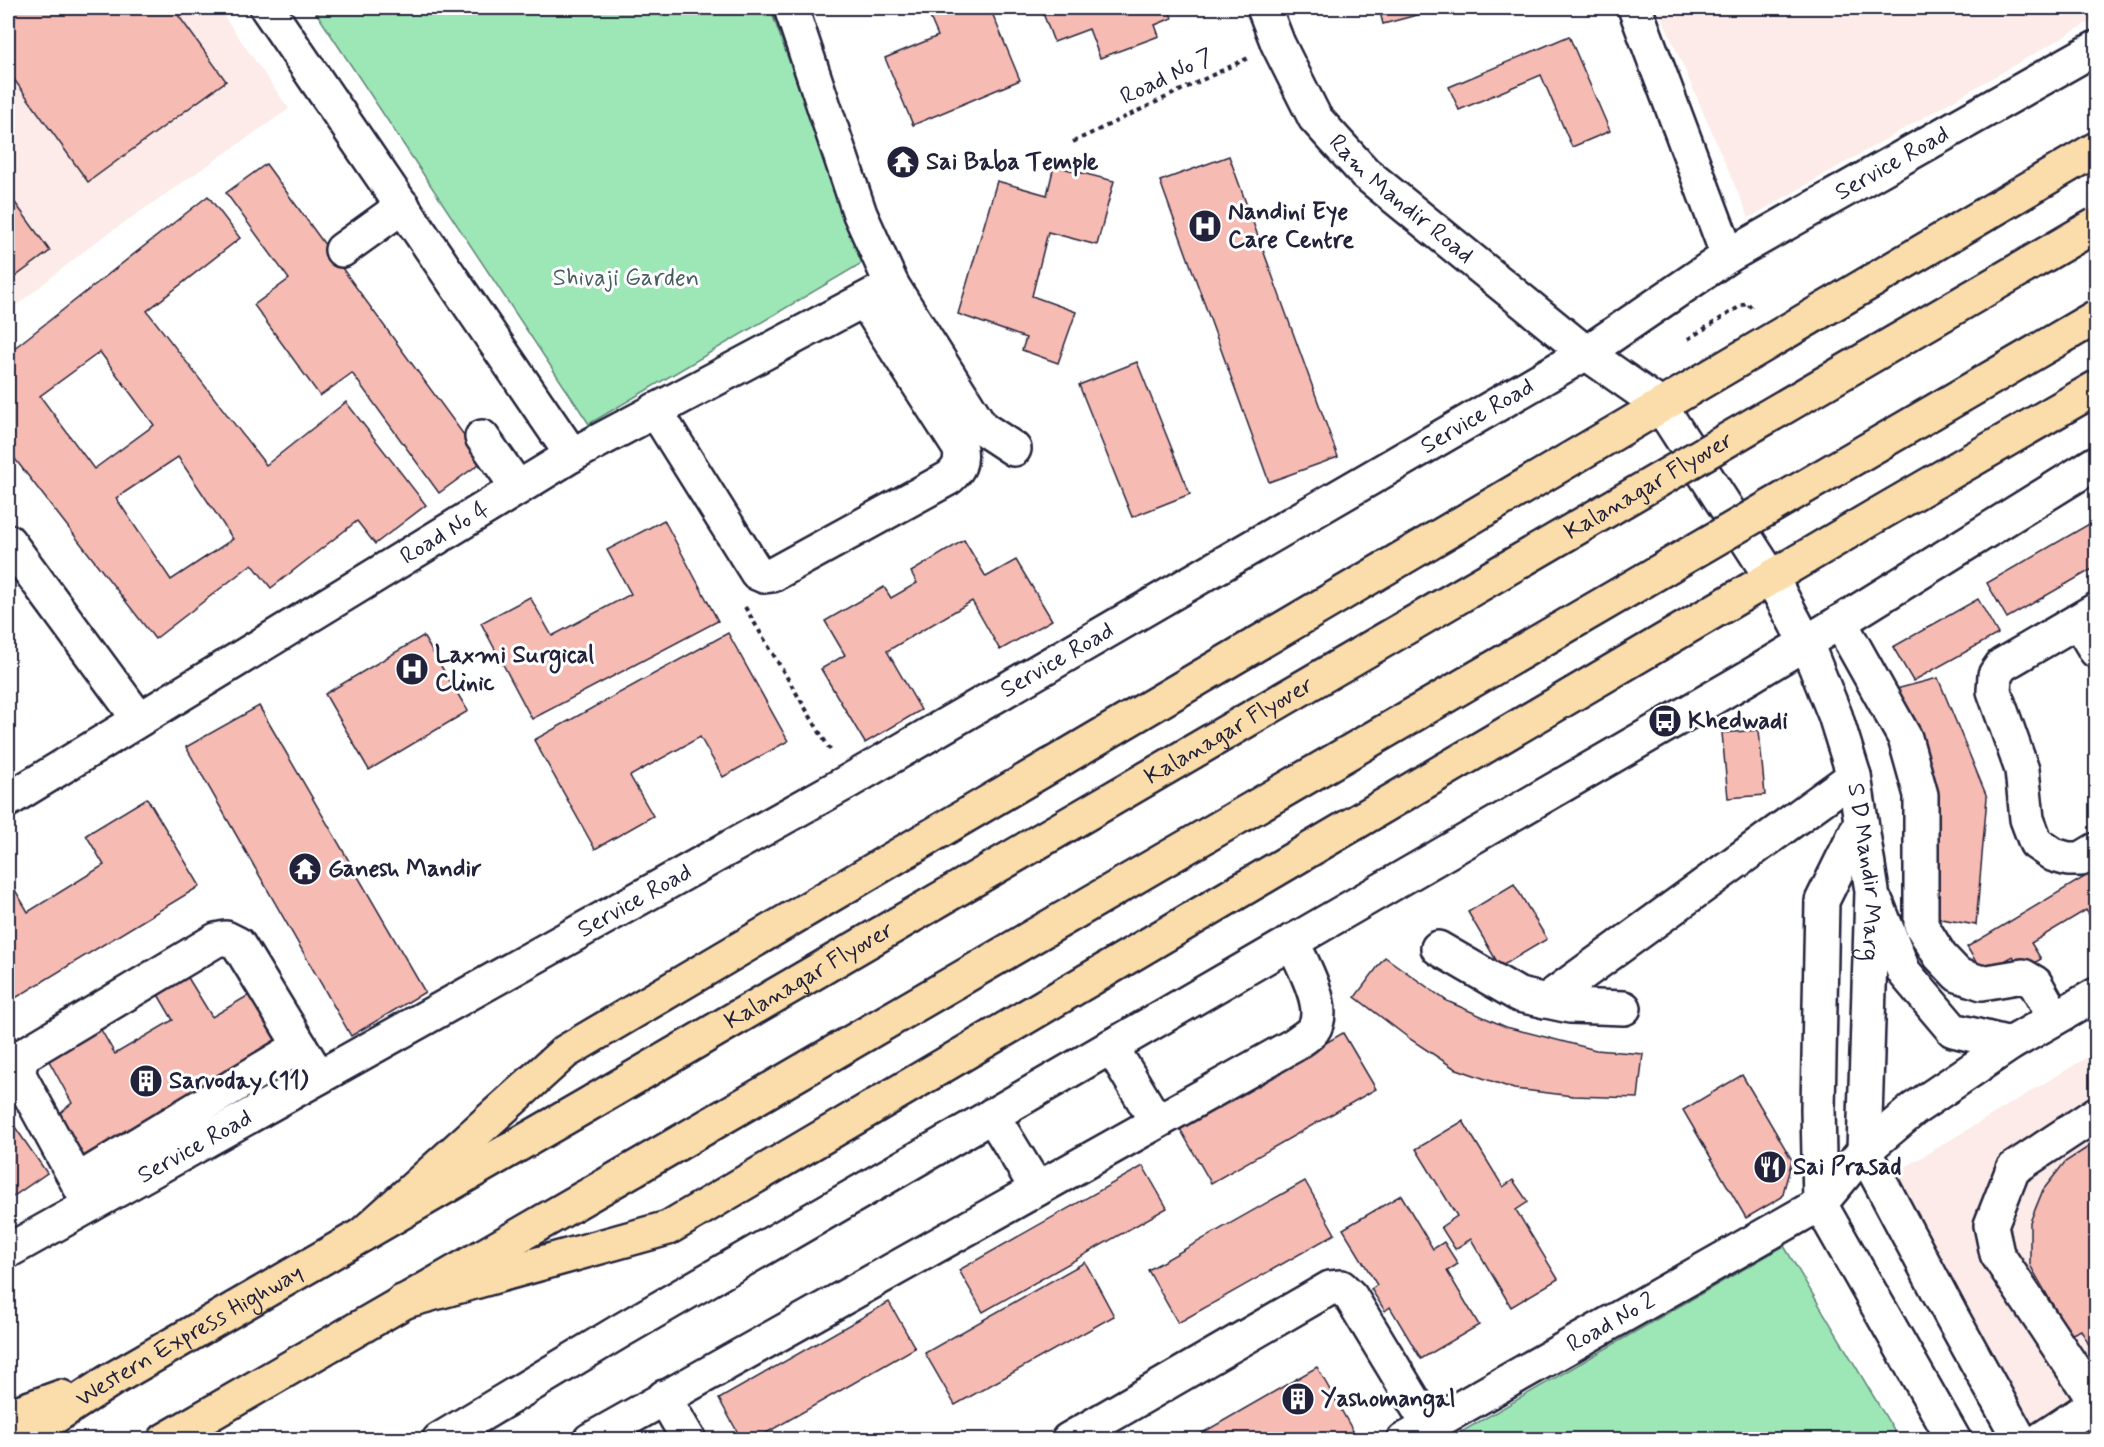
<svg xmlns="http://www.w3.org/2000/svg" width="2104" height="1447" font-family="Mynerve,sans-serif">
<style>
.built{fill:#fcebe8}
.green{fill:#9de6b6;stroke:#608478;stroke-width:1.5}
.building{fill:#f6bbb3;stroke:#22223b;stroke-width:1.5;fill-rule:evenodd}
.lines{fill:none;stroke-linecap:round;stroke-linejoin:round}
.minor-casing{stroke:#22223b;stroke-width:38}
.highway-casing{stroke:#22223b;stroke-width:38}
.path{stroke:#22223b;stroke-width:4;stroke-dasharray:4.5 4.5;stroke-linecap:butt}
.minor{stroke:#fff;stroke-width:33}
.highway{stroke:#fbddab;stroke-width:33}
.highway-bridge-casing{stroke:#22223b;stroke-width:38;stroke-linecap:butt}
.highway-bridge{stroke:#fbddab;stroke-width:33}
.labels{text-anchor:middle;dominant-baseline:central;stroke-width:6;stroke-linejoin:round;paint-order:stroke}
.street-label{font-size:24px;fill:#22223b;stroke:#fff}
.poi-label{font-size:24px;font-weight:bold;fill:#22223b;stroke:#fff;text-anchor:start}
.park-label{font-size:24px;fill:#475d60;stroke:#fff}
</style>
<rect width="100%" height="100%" fill="#fff"/>
<filter id="ink" filterUnits="userSpaceOnUse"><feTurbulence type="fractalNoise" baseFrequency=".0167" numOctaves="2"/><feDisplacementMap in="SourceGraphic" scale="12" xChannelSelector="R" yChannelSelector="G"/><feConvolveMatrix kernelMatrix="1 2 1 2 8 2 1 2 1" color-interpolation-filters="sRGB"/></filter>
<g filter="url(#ink)">
<g class="built">
<path d="M8 8H218L289 109 93 244 8 312Z"/>
<path d="M1658 8H2096V18L1749 218Z"/>
<path d="M2096 1052V1439H2038L1894 1174Z"/>
</g>
<g class="green">
<path d="M313 8H770L862 263 589 424Z"/>
<path d="M1784 1246 1899 1439H1449Z"/>
</g>
<g class="building">
<path d="M8 8H173L226 81 88 182 8 71Z"/>
<path d="M926 8H990L1020 80 913 125 885 58 938 36Z"/>
<path d="M1041 8H1168L1172 18 1155 25 1159 36 1100 58 1089 29 1054 42Z"/>
<path d="M1379 8H1431L1432 11 1383 24Z"/>
<path d="M1569 36 1610 131 1572 147 1541 75 1459 110 1449 87Z"/>
<path d="M1229 156 1338 457 1269 482 1160 181Z"/>
<path d="M266 164 483 461 439 493 352 373 320 396 254 305 289 279 226 193Z"/>
<path d="M1054 166 1114 181 1097 245 1048 232 1032 296 1076 312 1058 363 1022 350 1026 338 958 314 997 181 1047 195Z"/>
<path d="M8 193 50 251 8 282Z"/>
<path d="M208 196 240 238 147 311 266 465 346 402 426 505 375 544 357 521 271 588 252 564 155 639 8 450V353ZM100 352 154 425 94 469 40 396ZM178 457 233 539 171 580 116 498Z"/>
<path d="M1137 362 1190 494 1132 517 1079 385Z"/>
<path d="M664 520 718 621 532 719 481 623 530 597 552 636 631 594 607 550Z"/>
<path d="M2096 520V567L2007 618 1987 583Z"/>
<path d="M964 540 986 577 1016 560 1052 620 1000 650 972 601 887 651 921 710 865 743 821 669 845 655 825 621 884 587 891 598 917 583 911 572Z"/>
<path d="M1978 599 1998 634 1913 681 1893 647Z"/>
<path d="M728 633 788 741 723 777 700 737 630 776 653 816 595 849 534 740Z"/>
<path d="M423 636 468 711 369 770 325 694Z"/>
<path d="M1938 678 1987 797 1976 925 1936 918 1896 689Z"/>
<path d="M259 706 425 992 351 1036 186 747Z"/>
<path d="M1759 730 1765 795 1728 798 1722 733Z"/>
<path d="M147 798 200 886 9 1002 8 878 28 912 104 865 86 835Z"/>
<path d="M2096 870V926L2086 910 2031 943 2041 959 2022 970 2013 956 1983 974 1967 947Z"/>
<path d="M1514 884 1547 939 1500 967 1468 912Z"/>
<path d="M1385 957 1447 1001 1506 1027 1596 1050 1643 1054 1638 1098 1573 1096 1514 1089 1454 1068 1410 1039 1355 997Z"/>
<path d="M187 976 212 1017 249 995 282 1051 79 1160 55 1117 72 1103 48 1059 100 1028 115 1054 173 1020 157 993Z"/>
<path d="M1343 1033 1376 1089 1211 1183 1179 1127Z"/>
<path d="M1742 1075 1792 1160 1782 1197 1746 1218 1683 1110Z"/>
<path d="M8 1117 47 1173 8 1200Z"/>
<path d="M1463 1121 1503 1187 1513 1180 1528 1202 1516 1210 1558 1279 1511 1307 1471 1239 1455 1249 1441 1227 1457 1216 1416 1149Z"/>
<path d="M2096 1142V1358L2081 1330 2070 1335 2030 1265V1222L2043 1190 2065 1162Z"/>
<path d="M1143 1166 1167 1208 983 1312 959 1270Z"/>
<path d="M1305 1181 1335 1234 1178 1323 1148 1270Z"/>
<path d="M1401 1195 1433 1249 1444 1242 1458 1264 1447 1271 1479 1325 1421 1359 1390 1307 1385 1311 1371 1289 1377 1285 1343 1229Z"/>
<path d="M1085 1262 1114 1316 955 1405 925 1353Z"/>
<path d="M889 1302 915 1348 754 1440H742L719 1399Z"/>
<path d="M1317 1367 1353 1431 1337 1440H1190Z"/>
</g>
<g class="lines">
<defs>
<g id="minor">
<path d="M267 8 572 455"/>
<path d="M791 8 860 214 892 285 982 428 1014 449"/>
<path id="s1" d="M1264 8 1278 44 1315 118 1365 173 1586 353 1660 405 1771 577 1806 643 1835 715 1854 776 1872 891 1864 1151 1952 1317 2020 1440"/>
<path d="M1635 8 1728 256"/>
<path d="M342 250 403 206"/>
<path d="M655 410 757 573 764 576 772 575 949 478C959 469 962 463 960 449L865 301"/>
<path d="M482 437 518 488"/>
<path d="M8 541 138 718"/>
<path d="M2096 610 2002 665 1995 675 1994 691 2022 770 2027 819 2036 843 2054 855 2068 859H2081L2096 850"/>
<path d="M2078 621 2096 651"/>
<path d="M1840 622 1905 738 1921 795V925L1940 956 1958 975 1982 983 2023 976 2035 983 2055 1018"/>
<path id="s2" d="M8 800 572 455 892 285"/>
<path d="M1861 822 1822 901 1818 1109 1820 1204 1954 1440"/>
<path d="M1877 904 1904 972 1953 1030 2010 1044"/>
<path d="M1438 948 1519 995 1570 1006 1624 1008"/>
<path d="M1545 1001 1854 776"/>
<path d="M1111 1046 1156 1121"/>
<path d="M2096 1114 2013 1169 1991 1225 1997 1254 2096 1403"/>
<path d="M992 1115 1037 1189"/>
<path d="M77 1181 300 1046"/>
<path d="M90 1205 19 1075 20 1065 24 1055 216 940 226 938 238 944 319 1077"/>
<path id="s3" d="M8 1251 849 781 1586 353 1728 256 2096 48"/>
<path d="M664 1397 689 1440"/>
<path d="M439 1440 622 1330 1749 677 1840 622 2096 463"/>
<path d="M590 1440 1294 1045C1300 1040 1308 1036 1313 1030 1329 1008 1302 964 1292 941"/>
<path d="M1068 1440 1330 1288 1341 1287 1351 1297 1429 1426"/>
<path id="s4" d="M1404 1440 1820 1204 1864 1151 1914 1109 2010 1044 2096 995"/>
<path d="M2040 1440 2096 1403"/>
</g>
<g id="highway">
<path d="M362 1235 565 1052 2096 149"/>
<path d="M402 1302 668 1228 1877 515 2096 388"/>
<path d="M8 1416 61 1397"/>
<path id="s5" d="M19 1440 111 1380 594 1101"/>
<path d="M165 1440 634 1169"/>
</g>
</defs>
<use href="#minor" class="minor-casing"/>
<use href="#highway" class="highway-casing"/>
<g class="path">
<path d="M1073 142 1248 58"/>
<path d="M1688 339 1747 302 1753 310"/>
<path d="M745 607 832 753"/>
</g>
<use href="#minor" class="minor"/>
<use href="#highway" class="highway"/>
<defs>
<g id="highway-bridge">
<path id="s6" d="M594 1101 2096 225"/>
<path d="M634 1169 2096 317"/>
</g>
</defs>
<use href="#highway-bridge" class="highway-bridge-casing"/>
<use href="#highway-bridge" class="highway-bridge"/>
</g>
</g>
<defs>
<symbol id="temple-disc" viewBox="-11 -11 22 22"><circle r="9.5" fill="#22223b" stroke="#fff"/><path d="M0-6L5-2H3V0L6.5 2.5H4V6H1.5V3h-3V6H-4V2.5H-6.5L-3 0V-2H-5Z" fill="#fff"/></symbol>
<symbol id="hospital-disc" viewBox="-11 -11 22 22"><circle r="9.5" fill="#22223b" stroke="#fff"/><path d="M-5-5h3v3.5h4V-5h3V5h-3V1.5h-4V5h-3Z" fill="#fff"/></symbol>
<symbol id="bus-disc" viewBox="-11 -11 22 22"><circle r="9.5" fill="#22223b" stroke="#fff"/><path d="M-5-6H5V4H4V6H2V4H-2V6H-4V4H-5ZM-3.5-4V0h7V-4ZM-3.5 1.2v1.5H-2V1.2ZM2 1.2v1.5H3.5V1.2Z" fill="#fff"/></symbol>
<symbol id="building-disc" viewBox="-11 -11 22 22"><circle r="9.5" fill="#22223b" stroke="#fff"/><path d="M-4-6H4V6H1V3H-1V6H-4ZM-2.5-4.3h1.7v1.8h-1.7ZM.8-4.3h1.7v1.8H.8ZM-2.5-1h1.7V.8h-1.7ZM.8-1h1.7V.8H.8Z" fill="#fff"/></symbol>
<symbol id="restaurant-disc" viewBox="-11 -11 22 22"><circle r="9.5" fill="#22223b" stroke="#fff"/><path d="M-5-6h1v4h1v-4h1v4h1v-4h1v5L-1.5 .5V6h-2V.5L-5-1ZM5-6V6H3V1.5H1.5Q1.5-4 5-6Z" fill="#fff"/></symbol>
</defs>
<g fill-rule="evenodd">
<use href="#temple-disc" x="884" y="143" width="38" height="38"/>
<use href="#hospital-disc" x="1186" y="207" width="38" height="38"/>
<use href="#hospital-disc" x="393" y="650" width="38" height="38"/>
<use href="#bus-disc" x="1646" y="702" width="38" height="38"/>
<use href="#temple-disc" x="286" y="850" width="38" height="38"/>
<use href="#building-disc" x="127" y="1062" width="38" height="38"/>
<use href="#restaurant-disc" x="1751" y="1148" width="38" height="38"/>
<use href="#building-disc" x="1279" y="1380" width="38" height="38"/>
</g>
<g class="labels">
<g class="street-label">
<text transform="translate(1167 77) rotate(-26)">Road No 7</text>
<text stroke="none"><textPath href="#s3" startOffset="2176">Service Road</textPath></text>
<text stroke="none"><textPath href="#s1" startOffset="240">Ram Mandir Road</textPath></text>
<text stroke="none"><textPath href="#s3" startOffset="1690">Service Road</textPath></text>
<text stroke="none"><textPath href="#s6" startOffset="1221">Kalanagar Flyover</textPath></text>
<text stroke="none"><textPath href="#s2" startOffset="512">Road No 4</textPath></text>
<text stroke="none"><textPath href="#s3" startOffset="1204">Service Road</textPath></text>
<text stroke="none"><textPath href="#s6" startOffset="735">Kalanagar Flyover</textPath></text>
<text stroke="none"><textPath href="#s1" startOffset="1089">S D Mandir Marg</textPath></text>
<text stroke="none"><textPath href="#s3" startOffset="718">Service Road</textPath></text>
<text stroke="none"><textPath href="#s6" startOffset="249">Kalanagar Flyover</textPath></text>
<text stroke="none"><textPath href="#s3" startOffset="214">Service Road</textPath></text>
<text stroke="none"><textPath href="#s4" startOffset="238">Road No 2</textPath></text>
<text stroke="none"><textPath href="#s5" startOffset="200">Western Express Highway</textPath></text>
</g>
<g class="poi-label">
<text x="926" y="162">Sai Baba Temple</text>
<text x="1228" y="212">Nandini Eye<tspan x="1228" dy="28">Care Centre</tspan></text>
<text x="435" y="655">Laxmi Surgical<tspan x="435" dy="28">Clinic</tspan></text>
<text x="1688" y="721">Khedwadi</text>
<text x="328" y="869">Ganesh Mandir</text>
<text x="169" y="1081">Sarvoday (11)</text>
<text x="1793" y="1167">Sai Prasad</text>
<text x="1321" y="1399">Yashomangal</text>
</g>
<g class="park-label">
<text x="626" y="278">Shivaji Garden</text>
</g>
</g>
<rect width="2104" height="1447" fill="none" stroke="#fff" stroke-width="30"/>
<rect x="15" y="15" width="2074" height="1417" fill="none" stroke="#22223b" stroke-width="2" filter="url(#ink)"/>
</svg>
